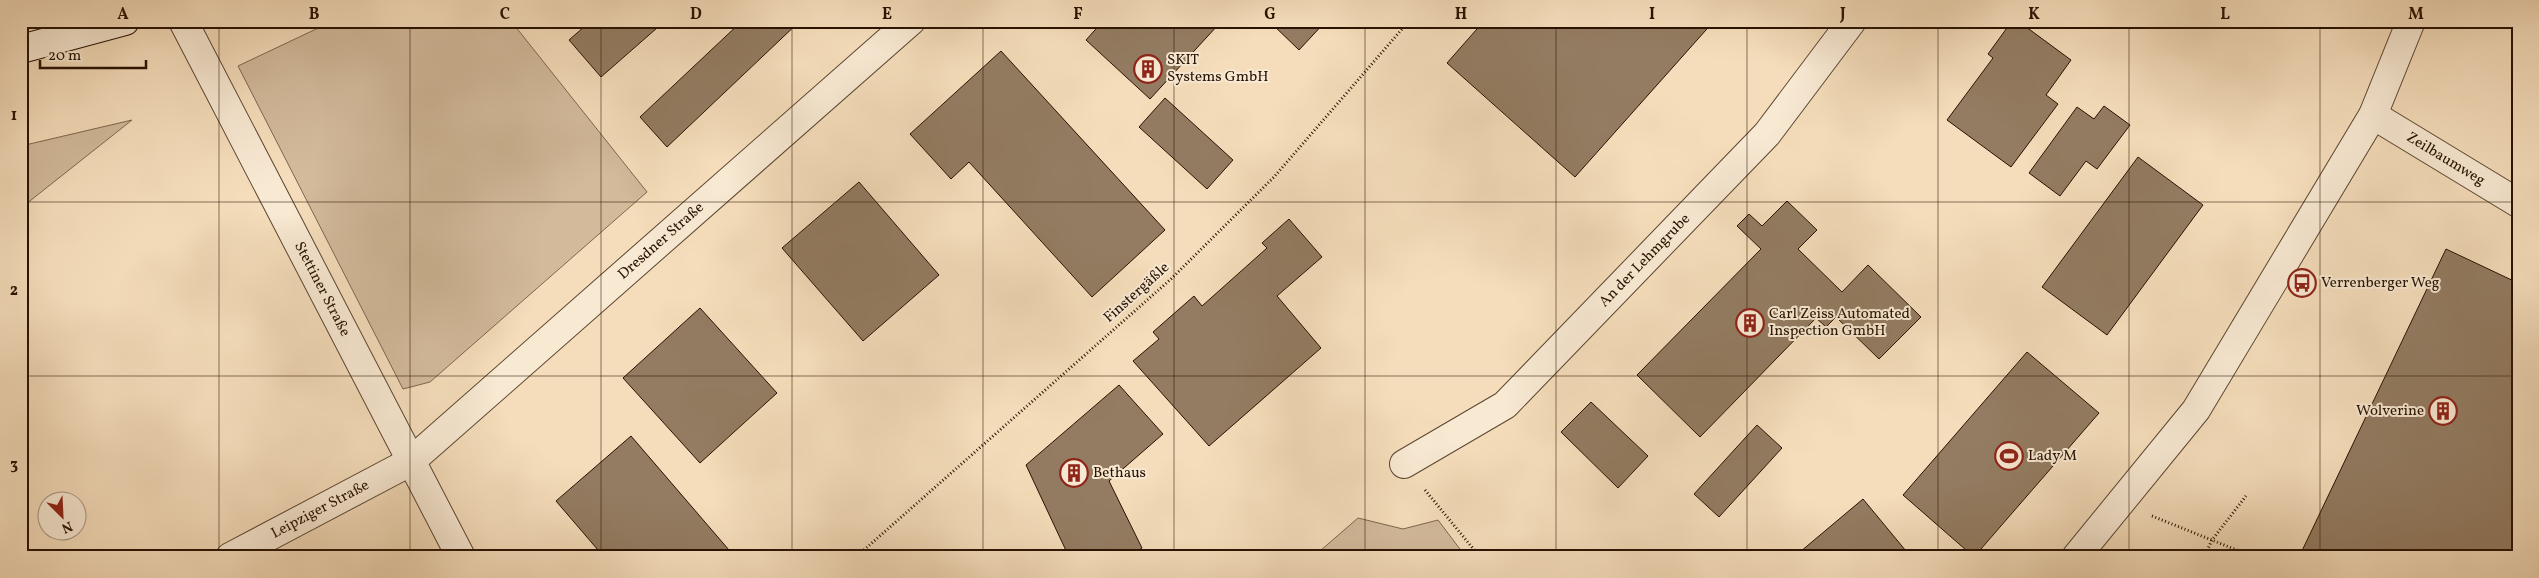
<svg xmlns="http://www.w3.org/2000/svg" width="2539" height="578" font-family="Vollkorn,serif">
<style>
.green{fill:#d2ba9b;stroke:#7d664e}
.building{fill:#937c62;stroke:#281201}
.lines{fill:none;stroke-linecap:round;stroke-linejoin:round}
.street-casing{stroke:#5b4530;stroke-width:30}
.secondary-casing{stroke:#281201;stroke-width:30}
.path{stroke:#281201;stroke-width:3;stroke-dasharray:1 2.5;stroke-linecap:butt}
.street{stroke:#f8e9d3;stroke-width:28}
.secondary{stroke:#f8e9d3;stroke-width:28}
.grid{fill:none;stroke:#281201;stroke-width:1;stroke-opacity:0.55}
.labels{text-anchor:middle;dominant-baseline:central;stroke-width:4;stroke-linejoin:round;paint-order:stroke}
.poi-label{font-size:15px;fill:#281201;stroke:#f8e9d3;text-anchor:start}
.street-label{font-size:15px;fill:#281201;stroke:#f8e9d3}
.neatline{fill:none;stroke:#281201;stroke-width:2}
.grid-label{font-size:16px;text-anchor:middle;font-weight:bold;fill:#281201}
</style>
<rect width="100%" height="100%" fill="#f5ddbb"/>
<filter id="stains"><feTurbulence type="fractalNoise" baseFrequency=".004" numOctaves="4"/><feColorMatrix values="0 0 0 0 .2 0 0 0 0 .09 0 0 0 0 .02 0 0 0 .5 -.17"/></filter>
<radialGradient id="worn" r=".72"><stop offset=".6" stop-color="#630" stop-opacity="0"/><stop offset="1" stop-color="#630" stop-opacity=".3"/></radialGradient>
<g class="green">
<path d="M333 21H511L647 192 430 382 403 389 238 66Z"/>
<path d="M132 120 21 208V146Z"/>
<path d="M1358 518 1403 529 1438 520 1466 557H1313Z"/>
</g>
<g class="building">
<path d="M581 21H665L601 77 569 40 585 26Z"/>
<path d="M742 21H800L667 147 640 117Z"/>
<path d="M1103 21H1214L1218 25 1150 99 1086 40Z"/>
<path d="M1269 21H1326L1299 50Z"/>
<path d="M1484 21H1714L1575 177 1447 63Z"/>
<path d="M2012 21H2018L2071 60 2046 95 2058 104 2011 167 1947 120 1993 58 1988 54Z"/>
<path d="M1001 51 1165 230 1092 297 969 162 951 179 910 134Z"/>
<path d="M1165 98 1233 160 1207 189 1139 127Z"/>
<path d="M2104 106 2130 125 2097 169 2086 161 2060 196 2029 173 2077 107 2094 119Z"/>
<path d="M2138 157 2203 205 2107 335 2042 287Z"/>
<path d="M859 182 939 275 863 341 782 248Z"/>
<path d="M1787 201 1817 230 1798 249 1842 292 1868 265 1921 317 1879 359 1836 317 1826 327 1816 318 1700 437 1637 375 1761 249 1737 226 1749 214 1762 226Z"/>
<path d="M1289 219 1322 257 1277 296 1321 348 1209 446 1133 361 1159 339 1153 332 1194 296 1202 306 1267 248 1262 243Z"/>
<path d="M2446 249 2518 283V539L2509 557H2299Z"/>
<path d="M700 308 777 393 700 463 623 378Z"/>
<path d="M2027 352 2099 413 1974 557 1903 495Z"/>
<path d="M1119 385 1163 434 1109 481 1142 548 1127 557H1069L1026 465Z"/>
<path d="M1591 402 1648 456 1618 488 1561 432Z"/>
<path d="M1757 425 1782 448 1719 517 1694 494Z"/>
<path d="M631 436 735 557H604L556 501Z"/>
<path d="M1863 499 1911 557H1794Z"/>
</g>
<g class="lines">
<defs>
<g id="street">
<path id="s1" d="M183 21 461 557"/>
<path id="s2" d="M2373 115 2518 203"/>
<path id="s3" d="M1404 464 1505 405 1767 134 1852 21"/>
<path id="s4" d="M230 557 410 462 911 21"/>
<path d="M2076 557 2196 410 2373 115 2411 21"/>
</g>
<path id="secondary" d="M21 49 125 21"/>
</defs>
<use href="#street" class="street-casing"/>
<use href="#secondary" class="secondary-casing"/>
<g class="path">
<path d="M1425 490 1480 557"/>
<path d="M2152 516 2254 557"/>
<path d="M856 557 1171 279 1274 177 1409 21"/>
<path d="M2204 557 2212 540 2246 496"/>
</g>
<use href="#street" class="street"/>
<use href="#secondary" class="secondary"/>
</g>
<path class="grid" d="M219 21V557M410 21V557M601 21V557M792 21V557M983 21V557M1174 21V557M1365 21V557M1556 21V557M1747 21V557M1938 21V557M2129 21V557M2320 21V557M21 202H2518M21 376H2518"/>
<defs>
<symbol id="building-ring" viewBox="-11 -11 22 22"><circle r="9.5" fill="#f8e9d3" stroke="#8f2418" stroke-width="1.5"/><path d="M-4-6H4V6H1V3H-1V6H-4ZM-2.5-4.3h1.7v1.8h-1.7ZM.8-4.3h1.7v1.8H.8ZM-2.5-1h1.7V.8h-1.7ZM.8-1h1.7V.8H.8Z" fill="#8f2418"/></symbol>
<symbol id="bus-ring" viewBox="-11 -11 22 22"><circle r="9.5" fill="#f8e9d3" stroke="#8f2418" stroke-width="1.5"/><path d="M-5-6H5V4H4V6H2V4H-2V6H-4V4H-5ZM-3.5-4V0h7V-4ZM-3.5 1.2v1.5H-2V1.2ZM2 1.2v1.5H3.5V1.2Z" fill="#8f2418"/></symbol>
<symbol id="stadium-ring" viewBox="-11 -11 22 22"><circle r="9.5" fill="#f8e9d3" stroke="#8f2418" stroke-width="1.5"/><path d="M0-5a6.5 5 0 1 0 0 10a6.5 5 0 1 0 0-10ZM-3.5-1.8h7v3.6h-7Z" fill="#8f2418"/></symbol>
</defs>
<g fill-rule="evenodd">
<use href="#building-ring" x="1132" y="53" width="32" height="32"/>
<use href="#bus-ring" x="2286" y="267" width="32" height="32"/>
<use href="#building-ring" x="1734" y="307" width="32" height="32"/>
<use href="#building-ring" x="2427" y="395" width="32" height="32"/>
<use href="#stadium-ring" x="1993" y="440" width="32" height="32"/>
<use href="#building-ring" x="1058" y="457" width="32" height="32"/>
</g>
<g class="labels">
<g class="poi-label">
<text x="1167" y="60">SKIT<tspan x="1167" dy="17">Systems GmbH</tspan></text>
<text x="2321" y="283">Verrenberger Weg</text>
<text x="1769" y="314">Carl Zeiss Automated<tspan x="1769" dy="17">Inspection GmbH</tspan></text>
<text x="2424" y="411" text-anchor="end">Wolverine</text>
<text x="2028" y="456">Lady M</text>
<text x="1093" y="473">Bethaus</text>
</g>
<g class="street-label">
<text stroke="none"><textPath href="#s2" startOffset="85">Zeilbaumweg</textPath></text>
<text stroke="none"><textPath href="#s4" startOffset="538">Dresdner Straße</textPath></text>
<text stroke="none"><textPath href="#s3" startOffset="318">An der Lehmgrube</textPath></text>
<text stroke="none"><textPath href="#s1" startOffset="302">Stettiner Straße</textPath></text>
<text transform="translate(1137 293) rotate(-42)">Finstergäßle</text>
<text stroke="none"><textPath href="#s4" startOffset="102">Leipziger Straße</textPath></text>
</g>
</g>
<rect width="2539" height="578" fill="none" stroke="#f5ddbb" stroke-width="55"/>
<g transform="translate(62 516) rotate(156)"><circle r="24" fill="#f8e9d3" stroke="#a5937f"/>
<path d="M0-4L9 19L0 12L-9 19Z" fill="#8f2418"/>
<text y="-8" font-size="14" font-weight="bold" text-anchor="middle" fill="#281201">N</text>
</g>
<path d="M40 60v8h106v-8" fill="none" stroke="#281201" stroke-width="2.5"/>
<text x="48" y="60" font-size="15" fill="#281201" stroke="#f8e9d3" stroke-width="4" paint-order="stroke">20 m</text>
<rect x="28" y="28" width="2484" height="522" class="neatline"/>
<g class="grid-label">
<text x="123" y="19">A</text>
<text x="314" y="19">B</text>
<text x="505" y="19">C</text>
<text x="696" y="19">D</text>
<text x="887" y="19">E</text>
<text x="1078" y="19">F</text>
<text x="1270" y="19">G</text>
<text x="1461" y="19">H</text>
<text x="1652" y="19">I</text>
<text x="1843" y="19">J</text>
<text x="2034" y="19">K</text>
<text x="2225" y="19">L</text>
<text x="2416" y="19">M</text>
<text x="14" y="120">1</text>
<text x="14" y="295">2</text>
<text x="14" y="469">3</text>
</g>
<rect width="100%" height="100%" filter="url(#stains)"/>
<rect width="100%" height="100%" fill="url(#worn)"/>
</svg>
